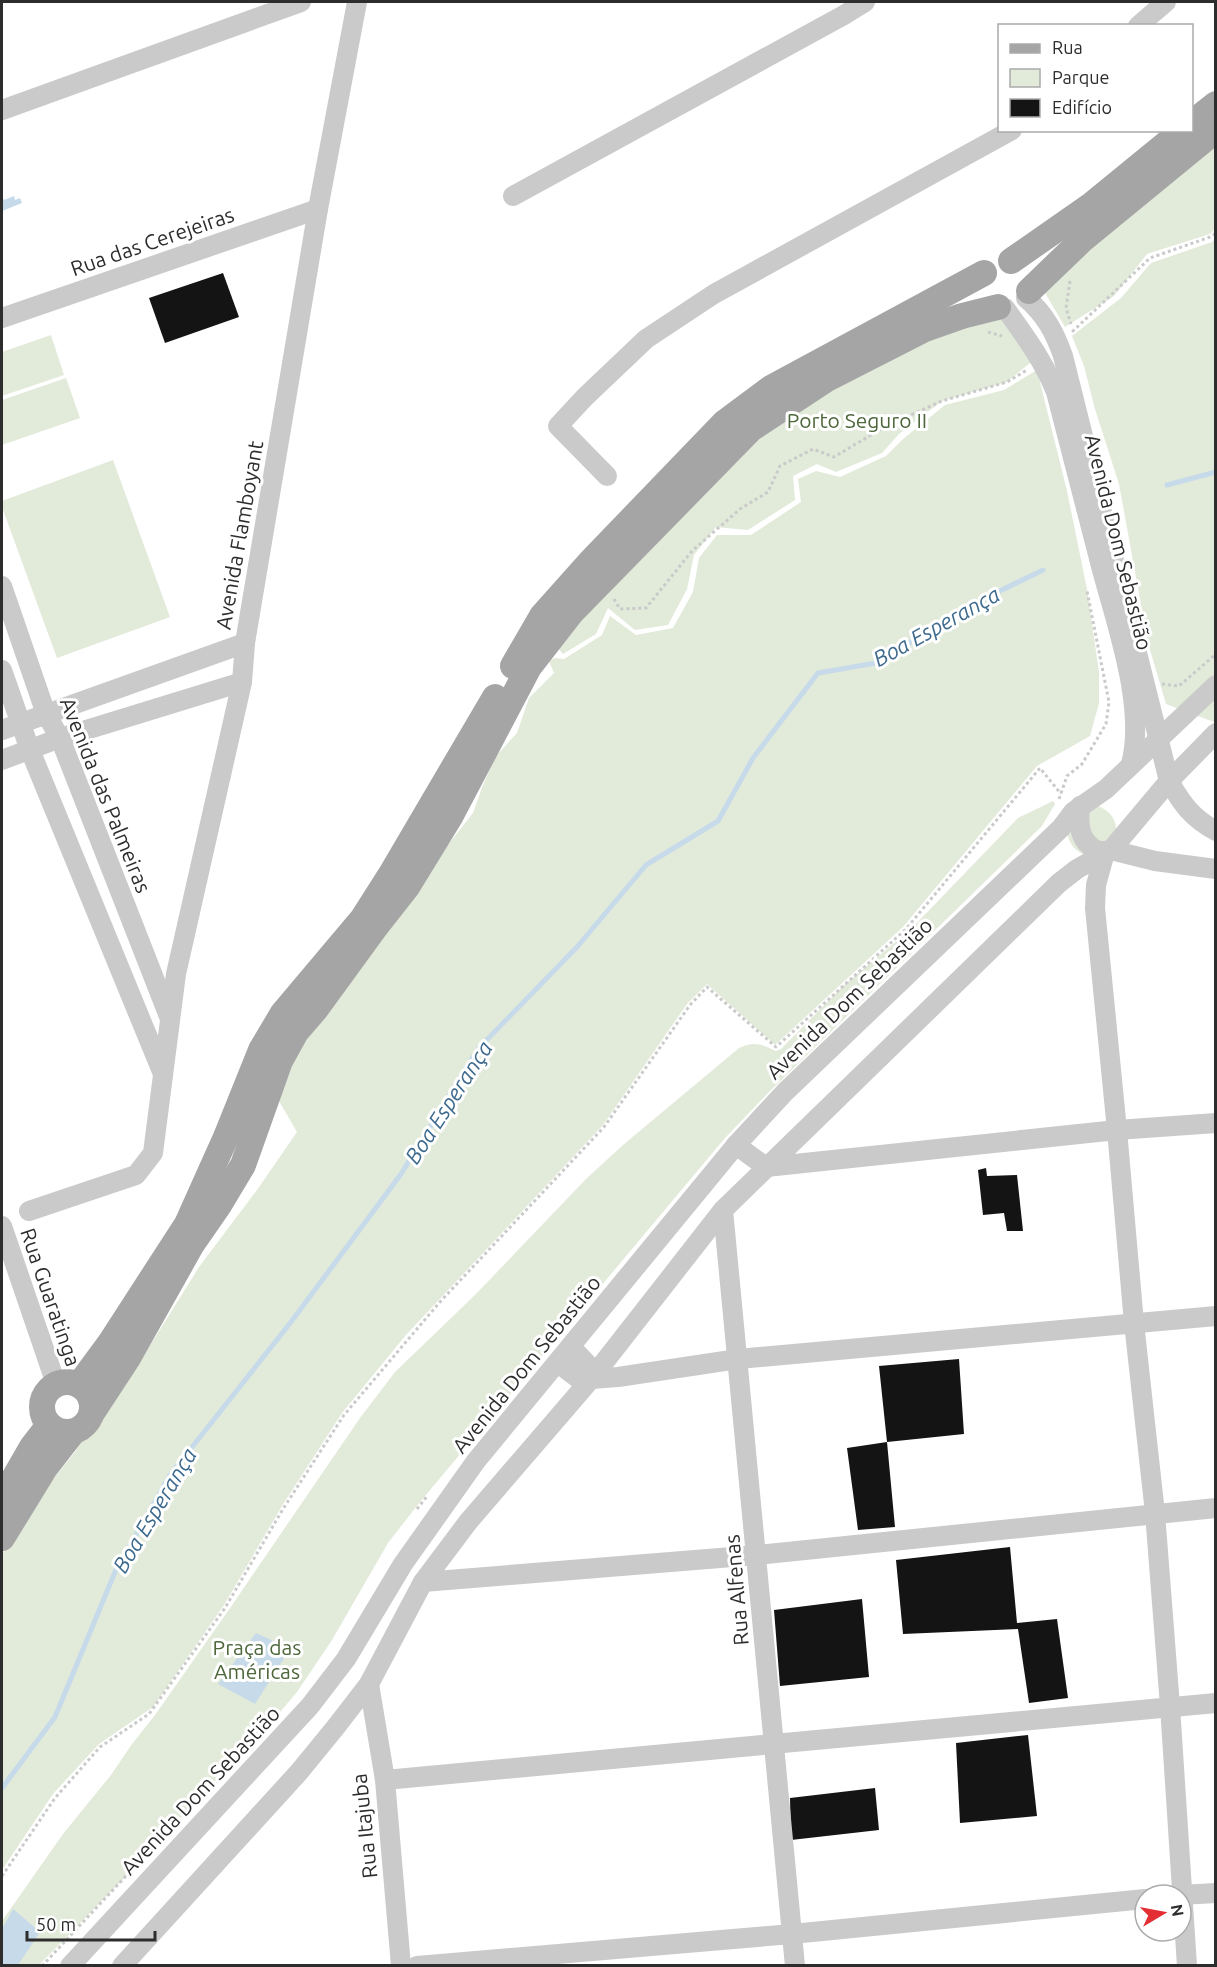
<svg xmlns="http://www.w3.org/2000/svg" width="1217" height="1967" font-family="Ubuntu,sans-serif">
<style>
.green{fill:#e2eada}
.water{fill:#c6daea}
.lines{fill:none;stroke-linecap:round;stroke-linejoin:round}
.stream{stroke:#c6daea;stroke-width:5}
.building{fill:#141414}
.path{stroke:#cacaca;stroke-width:3;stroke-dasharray:3 3;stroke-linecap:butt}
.minor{stroke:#cacaca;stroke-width:20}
.major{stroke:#a5a5a5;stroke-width:26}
.labels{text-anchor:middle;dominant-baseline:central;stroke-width:6;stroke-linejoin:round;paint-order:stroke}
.street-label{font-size:21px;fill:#2d2d2d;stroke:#fff}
.park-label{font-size:21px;fill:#4d673b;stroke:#fff}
.water-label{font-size:22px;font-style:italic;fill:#3c698d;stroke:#fff}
</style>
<rect width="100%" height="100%" fill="#fff"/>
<g class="green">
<path d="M1215 139V229L1210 234 1147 254 1114 296 1065 327 1041 286Z"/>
<path d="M1215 238V725L1214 722 1166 704 1148 643 1119 484 1095 409 1084 366 1072 336 1121 298 1151 263 1212 242Z"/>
<path d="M1005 318 1036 358 1007 382 942 401 899 434 882 453 836 472 817 464 793 476 795 500 748 530 716 527 694 555 687 589 668 625 635 630 608 608 596 634 563 654 556 646 754 434 924 334Z"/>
<path d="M51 335 64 375 2 396V352Z"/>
<path d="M1037 370 1067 491 1087 589 1099 672V703L1090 736 1037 766 903 927 775 1045 707 984 687 1004 603 1125 406 1335 342 1413 282 1506 224 1605 153 1707 99 1744 53 1794 2 1870V1555L30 1508 75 1452 120 1380 146 1352 199 1267 257 1190 297 1132 279 1101 297 1051 447 846 473 813 483 785 496 756 517 733 529 698 554 673 549 661 555 658 564 659 602 635 610 616 636 635 673 628 693 592 699 558 717 535H751L801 502 798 479 816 471 840 477 886 456 903 439 945 405 1004 390Z"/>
<path d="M66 378 80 418 2 445V400Z"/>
<path d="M113 460 170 617 57 658 2 507V501Z"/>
<path d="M1053 801 1055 804 1042 826 770 1091 725 1138 420 1502 388 1543 332 1640 297 1692 248 1750 215 1781 139 1863 39 1965 2 1966V1921L63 1834 111 1775 132 1744 155 1715 228 1611 360 1418 395 1372 476 1294 586 1179 623 1145 739 1048C755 1041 760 1044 776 1051L781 1049 843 986 911 929 1018 818Z"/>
<path d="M1096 805C1112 811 1118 822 1116 838L1088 856C1075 852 1068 843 1067 830Z"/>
</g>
<g class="water">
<path d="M2 196 4 200 14 196 15 200 20 198 22 203 2 211Z"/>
<path d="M256 1633 290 1649 255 1704 218 1684Z"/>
<path d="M13 1909 40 1932 18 1965H2V1929Z"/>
</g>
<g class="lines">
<g class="stream">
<path d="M1167 485 1216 472"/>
<path d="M2 1788 55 1717 115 1572 170 1475 291 1322 401 1174 478 1049 577 947 646 865 718 821 753 758 818 673 876 663 975 603 1043 570"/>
</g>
</g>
<g class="building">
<path d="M223 273 239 317 165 343 149 298Z"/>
<path d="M986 1168 987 1176 1017 1175 1023 1231H1007L1004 1213 983 1215 978 1170Z"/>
<path d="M959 1359 964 1434 887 1442 895 1527 858 1530 847 1448 887 1442 879 1366Z"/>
<path d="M1010 1547 1017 1623 1057 1619 1068 1698 1029 1703 1018 1629 903 1634 896 1560Z"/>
<path d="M862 1599 869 1677 780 1686 774 1610Z"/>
<path d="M1028 1735 1037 1816 960 1823 956 1743Z"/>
<path d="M875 1788 879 1830 791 1840 790 1798Z"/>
</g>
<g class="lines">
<g class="path">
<path d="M1070 281 1066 308 1071 324"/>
<path d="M1073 330V331L1150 258 1210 237 1216 233"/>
<path d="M988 332 1002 336"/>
<path d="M614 599 620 609 646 608 692 551 740 509 768 492 780 466 813 449 834 457 886 426 942 401 1007 382 1027 370"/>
<path d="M1162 684 1179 686 1216 654"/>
<path d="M1059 799 1067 776 1082 764 1106 724 1109 702 1087 591"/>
<path d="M417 1509 428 1495"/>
<path d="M2 1876 55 1798 100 1747 149 1714 225 1608 283 1509 344 1415 439 1303 604 1127 690 1005 707 987 776 1047 906 929 1040 768 1061 794"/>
<path d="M42 1966 168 1831"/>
</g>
<g class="minor">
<path d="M1138 26 1166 2"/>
<path d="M2 110 301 2"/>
<path d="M513 196 844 15 865 2"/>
<path d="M1026 298C1045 314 1055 333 1063 356L1169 781C1182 804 1192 818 1216 831"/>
<path d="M1005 308C1025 336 1043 360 1056 392 1071 451 1087 511 1102 570 1117 626 1146 708 1131 764"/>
<path d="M2 318 318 209"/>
<path d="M607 476 558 426 585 397 646 339 714 294 1012 130"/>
<path d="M2 586 46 714 60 738 170 1019"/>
<path d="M2 670 30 750 163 1074"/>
<path d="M2 730 245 643"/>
<path d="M2 760 60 738 242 682"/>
<path d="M1080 806C1078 825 1079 842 1098 851H1109"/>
<path d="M1111 850 1155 861 1216 869"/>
<path d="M1104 856 1096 885 1095 908 1117 1130 1134 1323 1155 1513 1170 1706 1187 1966"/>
<path d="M736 1145 766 1167 1117 1130 1216 1123"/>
<path d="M723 1210 795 1966"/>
<path d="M29 1211 136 1175 153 1153 176 974 242 682 245 643 318 209 357 2"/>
<path d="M2 1226 56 1384"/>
<path d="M571 1347 589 1366 591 1379"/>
<path d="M558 1363 579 1379H591L618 1377 738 1359 1216 1316"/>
<path d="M423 1582 757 1555 1216 1508"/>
<path d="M369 1684 385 1780 401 1966"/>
<path d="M385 1780 1216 1703"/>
<path d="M1180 1895 1216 1893"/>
<path d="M70 1966 310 1706 346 1659 403 1564 476 1461 736 1145 785 1092 1061 828 1073 812 1106 789 1216 685"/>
<path d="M122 1966 299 1772 335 1728 369 1684 423 1582 468 1522 591 1379 723 1210 1059 883 1077 869 1111 850 1169 781 1216 733"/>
<path d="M417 1966 792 1934 1145 1899"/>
</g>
<g class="major">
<path d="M1192 123 1216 104"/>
<path d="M1011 261 1090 206 1183 130"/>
<path d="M1029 291 1082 240 1216 130"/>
<path d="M513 666 542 616 592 560 724 423 771 388 984 273"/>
<circle cx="67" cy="1407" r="25"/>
<path d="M79 1385 110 1343 187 1224 226 1137 261 1050 283 1013 363 918 391 874 495 697"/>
<path d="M92 1413 128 1358 192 1244 219 1205 243 1165 280 1061 296 1032 315 1010 374 929 407 887 450 817 529 667 571 613 751 429 827 379 925 329 962 316 998 307"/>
<path d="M2 1499 32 1447 49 1425"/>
<path d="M2 1538 45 1468 73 1432"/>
</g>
</g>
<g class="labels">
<g class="street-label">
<text transform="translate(152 241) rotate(-19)">Rua das Cerejeiras</text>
<text transform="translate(239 535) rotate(-80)">Avenida Flamboyant</text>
<text transform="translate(1119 542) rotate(76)">Avenida Dom Sebastião</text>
<text transform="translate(106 795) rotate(68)">Avenida das Palmeiras</text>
<text transform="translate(849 998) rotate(-44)">Avenida Dom Sebastião</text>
<text transform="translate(51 1297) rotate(71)">Rua Guaratinga</text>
<text transform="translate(526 1364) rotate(-51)">Avenida Dom Sebastião</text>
<text transform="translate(736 1590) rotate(-95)">Rua Alfenas</text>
<text transform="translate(200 1790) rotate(-47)">Avenida Dom Sebastião</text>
<text transform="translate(364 1826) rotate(-96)">Rua Itajuba</text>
</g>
<g class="park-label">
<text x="857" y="420">Porto Seguro II</text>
<text x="257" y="1647">Praça das<tspan x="257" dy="24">Américas</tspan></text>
</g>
<g class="water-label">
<text transform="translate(936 626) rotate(-29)">Boa Esperança</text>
<text transform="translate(448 1102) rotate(-57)">Boa Esperança</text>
<text transform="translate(154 1510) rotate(-59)">Boa Esperança</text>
</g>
</g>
<rect width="1217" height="1967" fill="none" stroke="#2d2d2d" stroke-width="6"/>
<rect x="998" y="24" width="195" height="108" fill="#ffffff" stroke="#ababab" stroke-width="1.5"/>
<rect x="1010" y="44" width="30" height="9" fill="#a5a5a5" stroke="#ababab" stroke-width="1.5"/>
<text x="1052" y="54" font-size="18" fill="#2d2d2d">Rua</text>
<rect x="1010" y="69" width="30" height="18" fill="#e2eada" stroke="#ababab" stroke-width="1.5"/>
<text x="1052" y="84" font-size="18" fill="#2d2d2d">Parque</text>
<rect x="1010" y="99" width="30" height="18" fill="#141414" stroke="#ababab" stroke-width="1.5"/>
<text x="1052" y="114" font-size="18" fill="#2d2d2d">Edifício</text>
<g transform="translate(1163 1913) rotate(80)"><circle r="28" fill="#ffffff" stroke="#ababab" stroke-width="1.5"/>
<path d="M0-4.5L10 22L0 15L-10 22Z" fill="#e32f33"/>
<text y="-9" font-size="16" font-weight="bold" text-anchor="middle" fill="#2d2d2d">N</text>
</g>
<path d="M27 1931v9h128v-9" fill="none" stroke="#2d2d2d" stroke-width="3"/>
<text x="36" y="1931" font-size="18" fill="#2d2d2d" stroke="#ffffff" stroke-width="4.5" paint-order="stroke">50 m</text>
</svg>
